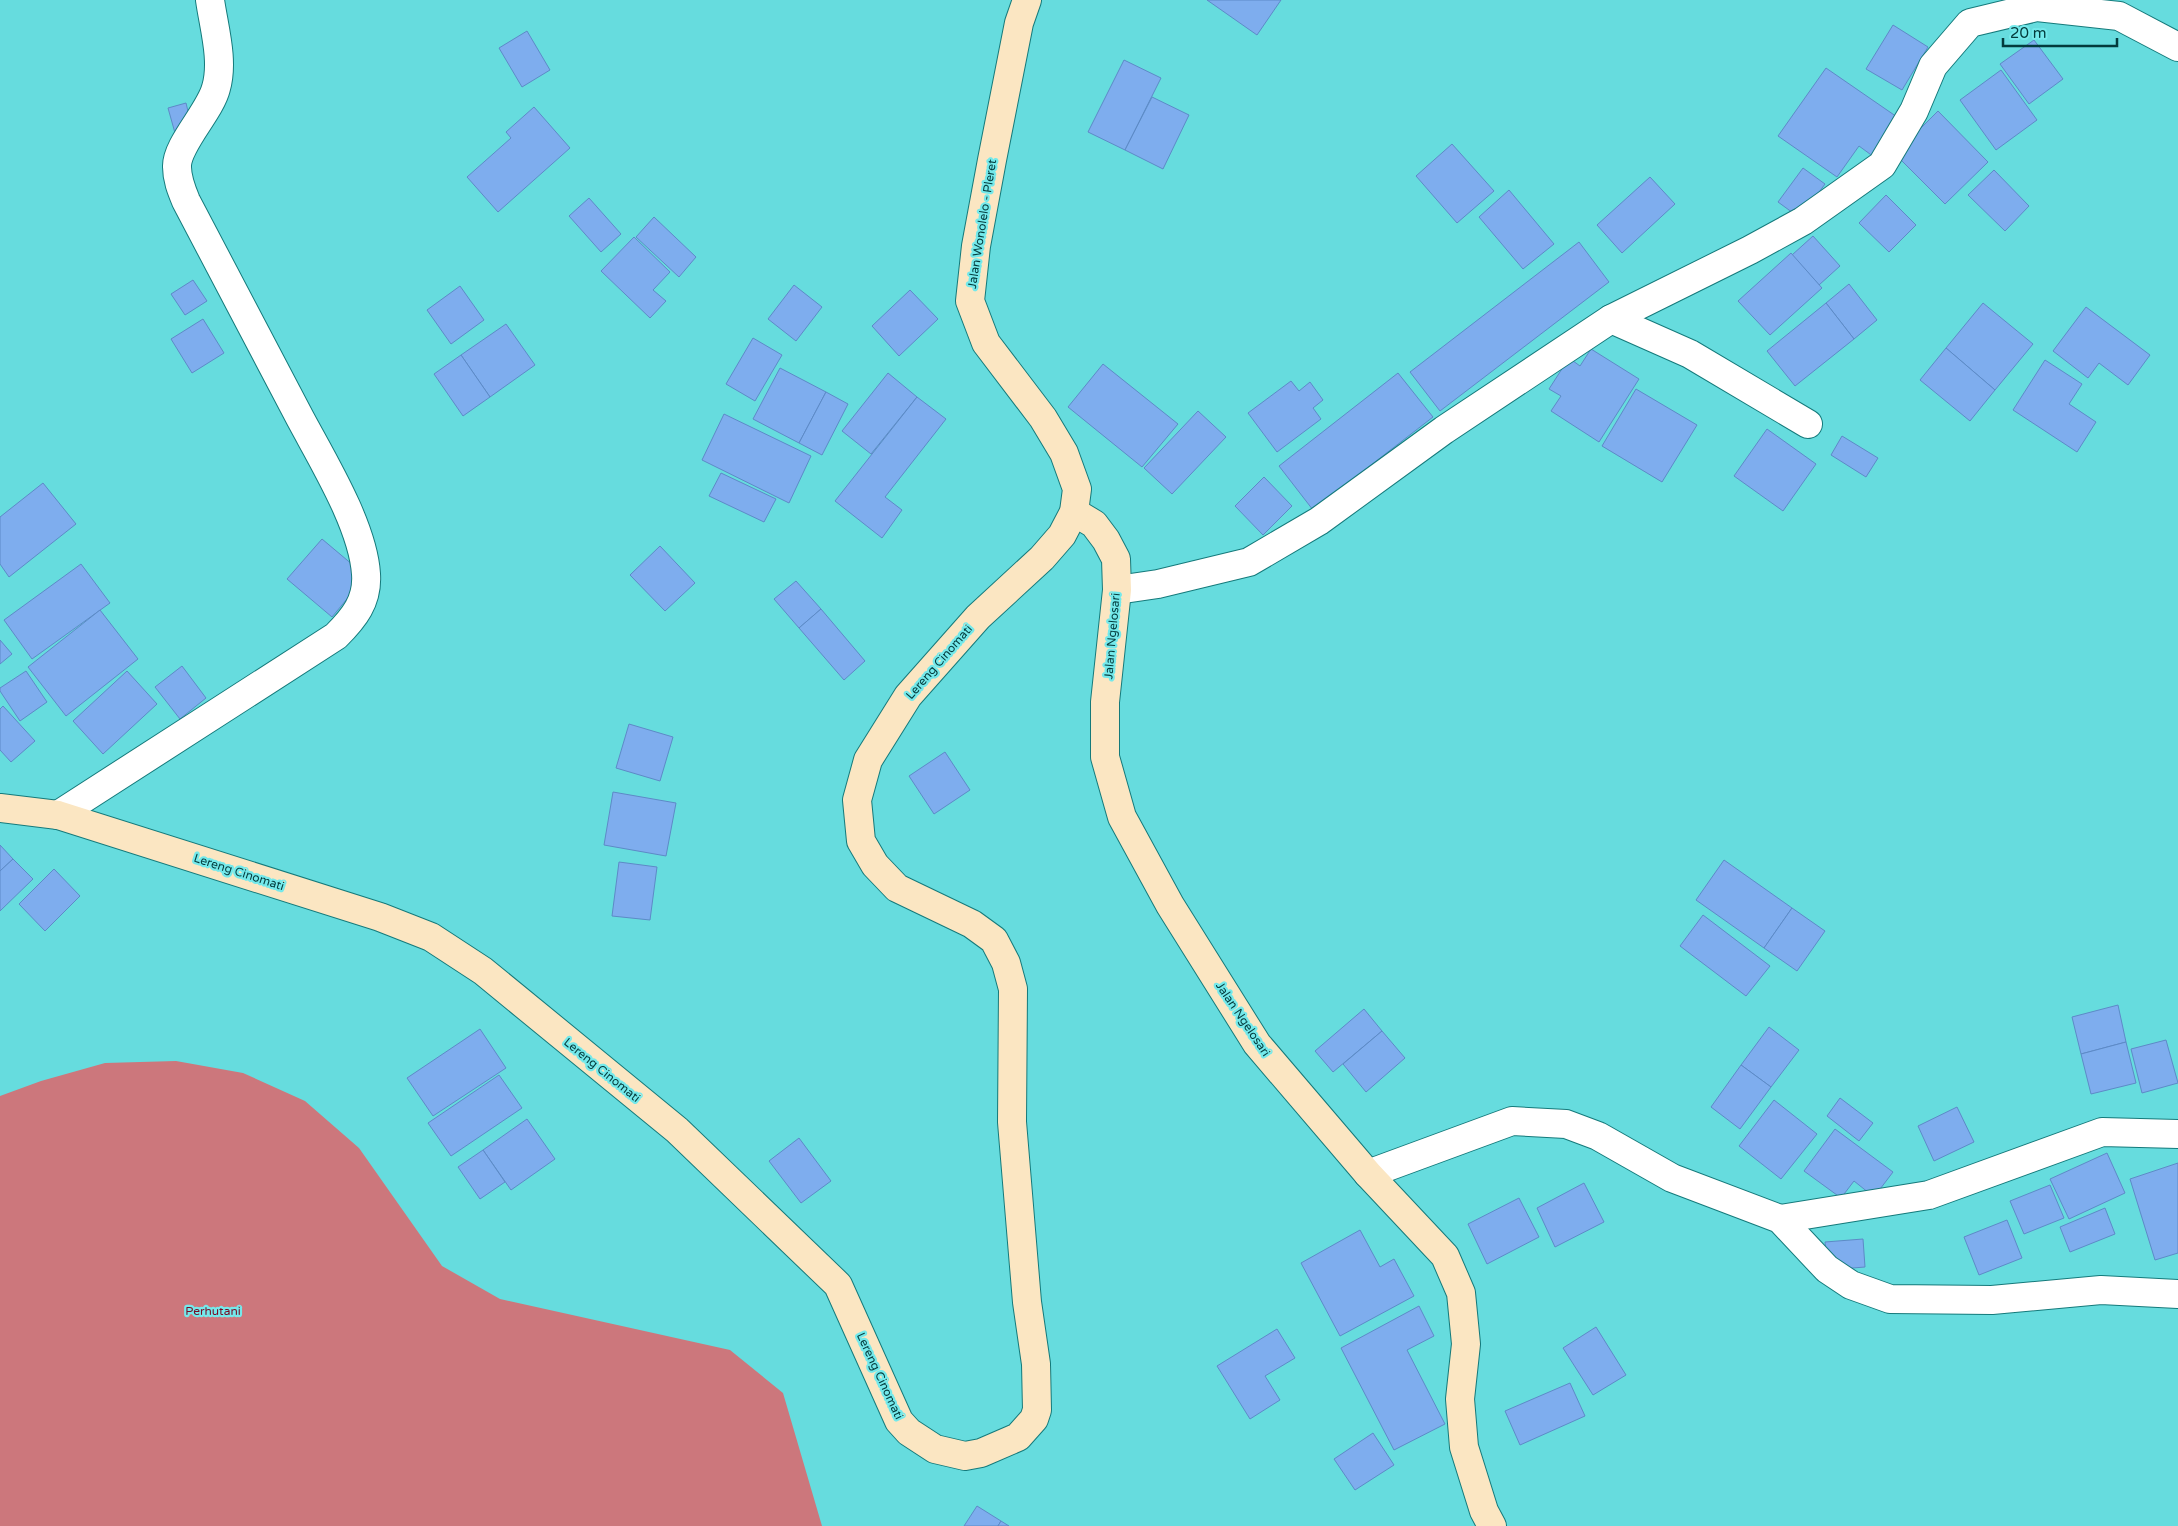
<svg xmlns="http://www.w3.org/2000/svg" width="2178" height="1526" font-family="'Varela Round',sans-serif">
<style>
.forest{fill:#cc777c}
.building{fill:#7eadee;stroke:#5d8ac7}
.lines{fill:none;stroke-linecap:round;stroke-linejoin:round}
.street-casing{stroke:#157a7b;stroke-width:30}
.secondary-casing{stroke:#157a7b;stroke-width:30}
.street{stroke:#fff;stroke-width:28}
.secondary{stroke:#fbe6c2;stroke-width:28}
.labels{text-anchor:middle;dominant-baseline:central;stroke-width:4.5;stroke-linejoin:round;paint-order:stroke}
.street-label{font-size:12px;fill:#033b3c;stroke:#74e9eb}
.park-label{font-size:12px;fill:#760c24;stroke:#74e9eb}
</style>
<rect width="100%" height="100%" fill="#66dcde"/>
<path class="forest" d="M176 1061 243 1073 305 1101 359 1148 442 1266 500 1299 730 1350 783 1393 822 1526H0V1096L41 1081 105 1063Z"/>
<g class="building">
<path d="M1207 0H1281L1257 35Z"/>
<path d="M1893 25 1928 47 1902 90 1866 69Z"/>
<path d="M527 31 550 70 522 87 499 48Z"/>
<path d="M2034 40 2063 79 2029 104 2000 64Z"/>
<path d="M1124 60 1161 78 1125 150 1088 132Z"/>
<path d="M1826 68 1900 119 1874 157 1859 146 1837 177 1778 136Z"/>
<path d="M2001 70 2037 120 1996 150 1960 100Z"/>
<path d="M1152 97 1189 115 1163 169 1125 150Z"/>
<path d="M186 103 192 128 175 133 168 108Z"/>
<path d="M534 107 570 148 498 212 467 177 511 138 506 132Z"/>
<path d="M1938 111 1988 162 1945 204 1895 154Z"/>
<path d="M1452 144 1494 191 1457 223 1416 176Z"/>
<path d="M1803 168 1825 184 1800 218 1778 202Z"/>
<path d="M1994 170 2029 206 2005 231 1968 195Z"/>
<path d="M1650 177 1675 204 1622 253 1597 225Z"/>
<path d="M1509 190 1554 244 1523 269 1479 217Z"/>
<path d="M1886 195 1916 225 1889 252 1859 223Z"/>
<path d="M589 198 621 234 601 252 569 216Z"/>
<path d="M654 217 696 257 679 277 636 237Z"/>
<path d="M1813 236 1840 266 1819 285 1792 255Z"/>
<path d="M634 237 670 272 653 290 666 301 650 318 601 271Z"/>
<path d="M1579 242 1609 282 1440 411 1410 372Z"/>
<path d="M1791 253 1822 288 1770 335 1738 301Z"/>
<path d="M193 280 207 301 185 315 171 294Z"/>
<path d="M1849 284 1877 320 1854 339 1826 303Z"/>
<path d="M794 285 822 307 796 341 768 319Z"/>
<path d="M460 286 484 320 451 344 427 310Z"/>
<path d="M910 290 938 319 899 356 872 326Z"/>
<path d="M1826 303 1854 339 1795 386 1767 351Z"/>
<path d="M1983 303 2033 344 1995 390 1946 348Z"/>
<path d="M2086 307 2150 355 2128 385 2099 363 2088 378 2053 351Z"/>
<path d="M203 319 224 353 192 373 171 339Z"/>
<path d="M506 324 535 365 490 397 461 355Z"/>
<path d="M753 338 782 355 755 401 726 384Z"/>
<path d="M1946 348 1995 390 1970 421 1920 380Z"/>
<path d="M1591 349 1639 379 1599 442 1551 411 1561 396 1549 389 1569 358 1580 366Z"/>
<path d="M461 355 490 397 463 416 434 374Z"/>
<path d="M2045 360 2082 384 2069 404 2096 422 2077 452 2013 410Z"/>
<path d="M1103 364 1178 424 1142 467 1068 407Z"/>
<path d="M780 368 826 392 799 443 753 419Z"/>
<path d="M888 373 917 397 871 454 842 431Z"/>
<path d="M1398 373 1433 417 1313 510 1279 466Z"/>
<path d="M1291 381 1299 391 1310 382 1323 400 1313 408 1321 419 1277 452 1248 413Z"/>
<path d="M1636 389 1697 425 1662 482 1602 446Z"/>
<path d="M826 392 848 404 822 455 799 443Z"/>
<path d="M917 397 946 419 885 497 902 510 882 538 835 501Z"/>
<path d="M1198 411 1226 437 1172 494 1144 468Z"/>
<path d="M724 414 811 456 789 503 702 460Z"/>
<path d="M1767 429 1816 464 1783 511 1734 476Z"/>
<path d="M1842 436 1878 458 1866 477 1831 455Z"/>
<path d="M721 473 776 499 764 522 709 496Z"/>
<path d="M1264 477 1292 506 1263 535 1235 506Z"/>
<path d="M43 483 76 524 9 577 0 564V517Z"/>
<path d="M322 539 366 576 332 617 287 579Z"/>
<path d="M660 546 695 583 665 611 630 575Z"/>
<path d="M81 564 110 603 32 659 4 620Z"/>
<path d="M796 581 821 609 799 628 774 599Z"/>
<path d="M821 609 865 661 844 680 799 628Z"/>
<path d="M100 610 138 659 66 716 28 667Z"/>
<path d="M0 640 12 654 0 664Z"/>
<path d="M182 666 206 698 180 719 155 687Z"/>
<path d="M26 671 47 702 20 721 0 691V688Z"/>
<path d="M127 671 157 704 103 754 73 721Z"/>
<path d="M3 706 35 741 11 762 0 750V709Z"/>
<path d="M629 724 673 737 660 781 616 768Z"/>
<path d="M945 752 970 790 934 814 909 776Z"/>
<path d="M613 792 676 803 666 856 604 845Z"/>
<path d="M0 845 13 859 0 871Z"/>
<path d="M13 859 33 879 0 911V871Z"/>
<path d="M1724 860 1792 908 1764 948 1696 900Z"/>
<path d="M619 862 657 867 650 920 612 916Z"/>
<path d="M54 869 80 896 45 931 19 904Z"/>
<path d="M1792 908 1825 931 1797 971 1764 948Z"/>
<path d="M1703 915 1770 966 1746 996 1680 946Z"/>
<path d="M2118 1005 2126 1042 2081 1054 2072 1017Z"/>
<path d="M1364 1009 1382 1031 1333 1072 1315 1051Z"/>
<path d="M1769 1027 1799 1050 1771 1087 1741 1065Z"/>
<path d="M480 1029 506 1068 433 1116 407 1078Z"/>
<path d="M1382 1031 1405 1058 1366 1092 1343 1064Z"/>
<path d="M2166 1040 2178 1083 2142 1093 2131 1049Z"/>
<path d="M2126 1042 2136 1083 2091 1094 2081 1054Z"/>
<path d="M1741 1065 1771 1087 1740 1129 1711 1107Z"/>
<path d="M499 1075 522 1108 451 1156 428 1123Z"/>
<path d="M1840 1098 1873 1123 1859 1141 1827 1116Z"/>
<path d="M1774 1100 1817 1134 1781 1179 1739 1146Z"/>
<path d="M1957 1107 1974 1142 1934 1161 1918 1126Z"/>
<path d="M527 1119 555 1159 511 1190 483 1150Z"/>
<path d="M1835 1129 1893 1172 1874 1197 1854 1181 1841 1198 1804 1171Z"/>
<path d="M799 1138 831 1181 801 1203 769 1161Z"/>
<path d="M483 1150 505 1182 480 1199 458 1167Z"/>
<path d="M2107 1153 2125 1193 2069 1219 2050 1179Z"/>
<path d="M2178 1163V1253L2155 1260 2130 1179Z"/>
<path d="M1584 1183 1604 1222 1555 1247 1537 1208Z"/>
<path d="M2050 1185 2064 1218 2024 1234 2010 1201Z"/>
<path d="M1519 1198 1539 1237 1487 1264 1468 1224Z"/>
<path d="M2105 1208 2115 1234 2070 1252 2060 1227Z"/>
<path d="M2007 1220 2022 1258 1979 1275 1964 1237Z"/>
<path d="M1360 1230 1380 1267 1394 1259 1414 1296 1340 1336 1301 1263Z"/>
<path d="M1863 1239 1865 1267 1828 1270 1825 1242Z"/>
<path d="M1419 1306 1434 1336 1407 1350 1445 1424 1394 1450 1341 1348Z"/>
<path d="M1596 1327 1626 1375 1593 1395 1563 1348Z"/>
<path d="M1277 1329 1295 1358 1265 1376 1280 1400 1250 1419 1217 1366Z"/>
<path d="M1570 1383 1585 1416 1520 1445 1505 1411Z"/>
<path d="M1373 1433 1394 1465 1355 1490 1334 1459Z"/>
<path d="M977 1506 1001 1521 998 1526H964Z"/>
<path d="M1001 1521 1009 1526H998Z"/>
</g>
<g class="lines">
<defs>
<g id="street">
<path d="M1611 319 1690 354 1808 424"/>
<path d="M1117 590 1158 584 1249 562 1319 521 1444 430 1611 319 1750 250 1803 221 1882 165 1914 111 1933 66 1970 23 2037 7 2119 16 2178 47"/>
<path d="M58 815 336 636C354 618 368 601 366 574 363 526 323 461 300 418 262 346 224 273 186 201 181 189 177 179 177 167 176 145 210 112 216 88 224 61 214 28 210 0"/>
<path d="M1368 1174 1512 1121 1566 1124 1598 1136 1672 1178 1780 1219 1827 1269 1851 1285 1890 1299 1992 1300 2101 1290 2178 1294"/>
<path d="M1780 1219 1929 1195 2102 1132 2178 1134"/>
</g>
<g id="secondary">
<path d="M1074 512 1094 524 1106 540 1116 559 1117 590 1105 702V757L1122 817 1170 905 1257 1044 1368 1174 1445 1256 1461 1293 1466 1344 1460 1399 1464 1447 1484 1511 1492 1526"/>
<path d="M0 808 58 815 380 917 431 937 483 971 677 1130 838 1285 899 1421 909 1432 935 1449 965 1456 981 1453 1018 1437 1034 1419 1037 1410 1036 1364 1027 1302 1012 1122 1013 989 1006 963 994 940 972 924 897 888 875 865 861 841 857 800 868 760 908 696 978 617 1042 558 1062 535 1074 512 1077 489 1064 453 1043 418 986 343 970 301 976 246 992 160 1019 23 1027 0"/>
</g>
</defs>
<use href="#street" class="street-casing"/>
<use href="#secondary" class="secondary-casing"/>
<use href="#street" class="street"/>
<use href="#secondary" class="secondary"/>
</g>
<g class="labels">
<g class="street-label">
<text transform="translate(982 224) rotate(-81)">Jalan Wonolelo - Pleret</text>
<text transform="translate(1112 636) rotate(-85)">Jalan Ngelosari</text>
<text transform="translate(939 662) rotate(-49)">Lereng Cinomati</text>
<text transform="translate(239 872) rotate(18)">Lereng Cinomati</text>
<text transform="translate(1243 1019) rotate(56)">Jalan Ngelosari</text>
<text transform="translate(602 1070) rotate(39)">Lereng Cinomati</text>
<text transform="translate(880 1376) rotate(65)">Lereng Cinomati</text>
</g>
<g class="park-label">
<text x="213" y="1311">Perhutani</text>
</g>
</g>
<path d="M2003 38v8h114v-8" fill="none" stroke="#033b3c" stroke-width="2.5"/>
<text x="2010" y="38" font-size="15" fill="#033b3c" stroke="#74e9eb" stroke-width="4" paint-order="stroke">20 m</text>
</svg>
